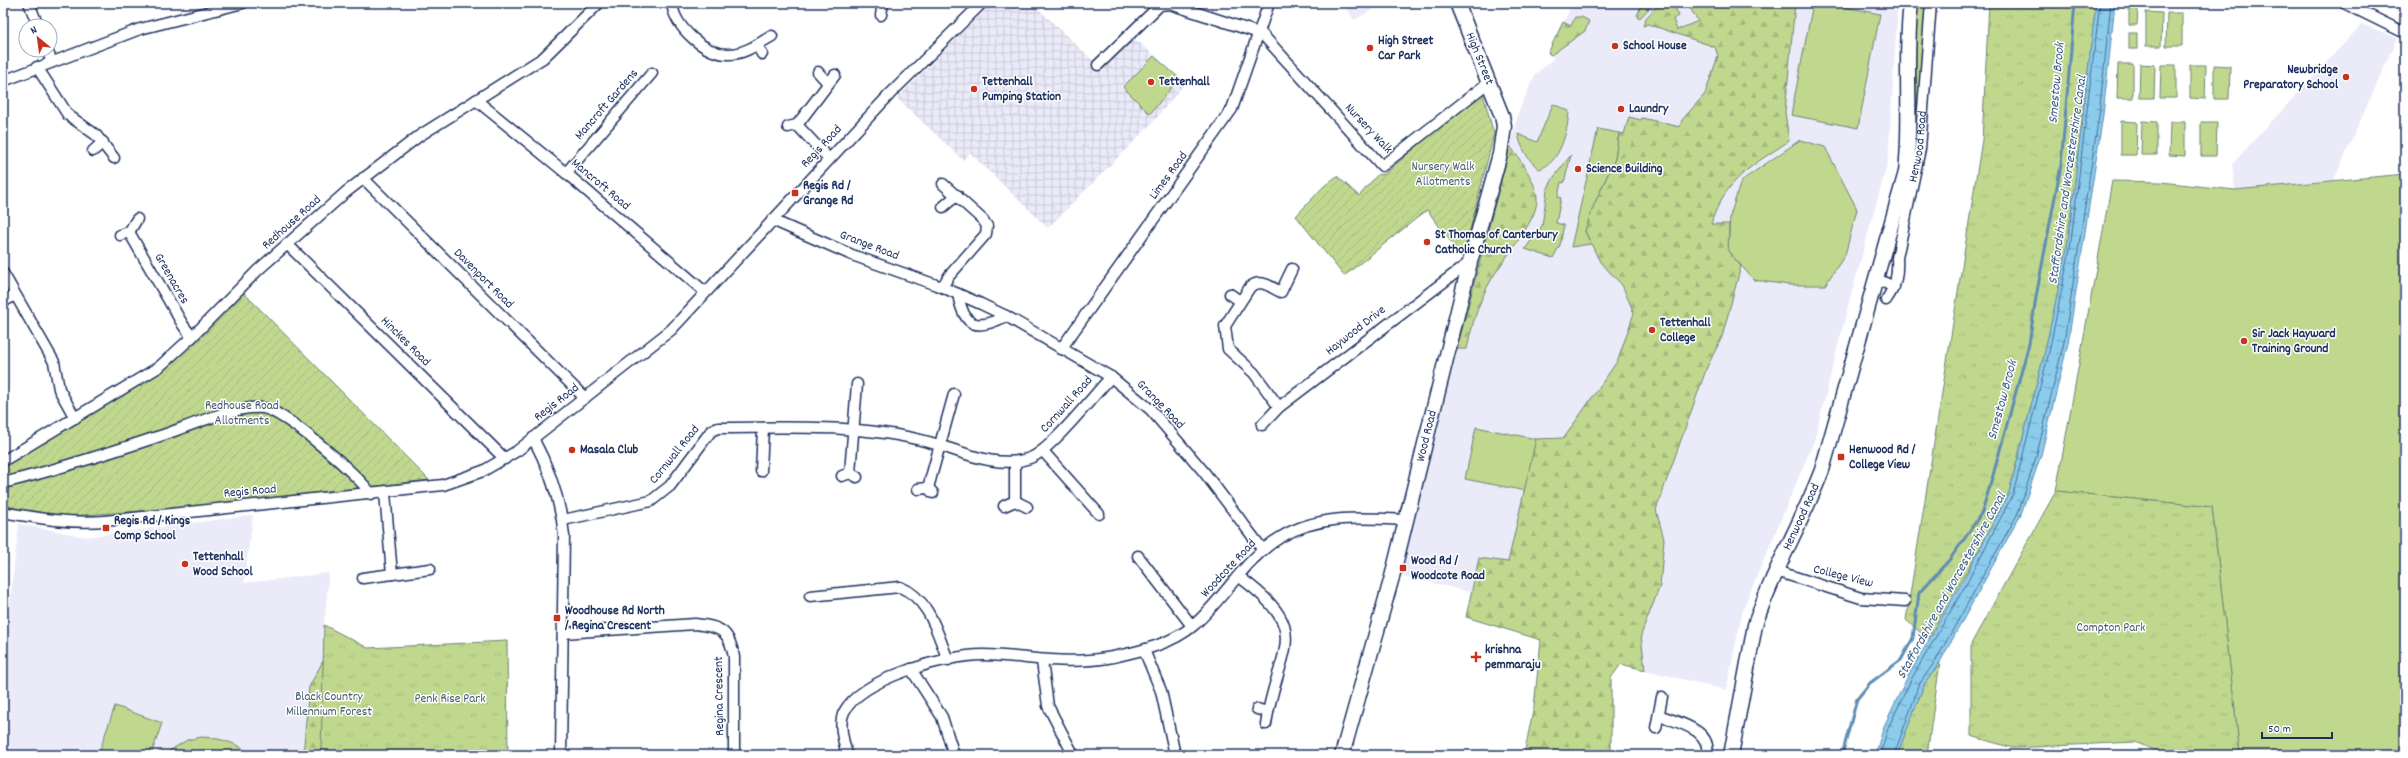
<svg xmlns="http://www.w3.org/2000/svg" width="2408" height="758" font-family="Dekko,sans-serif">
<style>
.built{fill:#ebeaf9}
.industrial{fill:url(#industrial-grid)}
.grass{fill:#c0d88e;stroke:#6e8476}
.forest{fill:url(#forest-firs);stroke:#6e8476}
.park{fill:url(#park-tufts);stroke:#6e8476}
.garden{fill:url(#garden-furrows);stroke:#6e8476}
.water{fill:url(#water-ripples);stroke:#5e8db3}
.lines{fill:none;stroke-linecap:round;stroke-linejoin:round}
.shore{stroke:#486d97;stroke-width:1}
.stream{stroke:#5e8db3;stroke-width:3}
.street-casing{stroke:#1b2f5e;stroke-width:13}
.secondary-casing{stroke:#1b2f5e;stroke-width:17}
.street{stroke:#fff;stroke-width:10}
.secondary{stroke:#fff;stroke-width:14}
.poi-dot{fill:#c8321e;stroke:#fff;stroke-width:1.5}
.labels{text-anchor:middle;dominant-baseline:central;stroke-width:3;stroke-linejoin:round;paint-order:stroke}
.poi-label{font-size:13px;font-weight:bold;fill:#1b2f5e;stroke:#fff;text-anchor:start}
.street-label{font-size:13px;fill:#1b2f5e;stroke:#fff}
.park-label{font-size:13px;fill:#44596a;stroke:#fff}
.water-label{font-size:14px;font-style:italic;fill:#3d5e89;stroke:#fff}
</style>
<defs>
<pattern id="industrial-grid" width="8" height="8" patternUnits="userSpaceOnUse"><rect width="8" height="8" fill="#ebeaf9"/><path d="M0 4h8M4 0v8" fill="none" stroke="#c9c9d8"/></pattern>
<pattern id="forest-firs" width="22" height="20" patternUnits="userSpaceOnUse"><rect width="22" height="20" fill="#c0d88e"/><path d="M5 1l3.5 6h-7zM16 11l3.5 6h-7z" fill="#a4ba7d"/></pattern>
<pattern id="park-tufts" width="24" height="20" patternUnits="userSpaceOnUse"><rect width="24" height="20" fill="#c0d88e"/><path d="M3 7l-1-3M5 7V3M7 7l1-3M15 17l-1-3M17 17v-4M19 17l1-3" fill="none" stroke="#a4ba7d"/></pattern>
<pattern id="garden-furrows" width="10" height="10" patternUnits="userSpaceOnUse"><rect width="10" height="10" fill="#c0d88e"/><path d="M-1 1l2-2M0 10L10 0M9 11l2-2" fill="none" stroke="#a4ba7d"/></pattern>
<pattern id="water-ripples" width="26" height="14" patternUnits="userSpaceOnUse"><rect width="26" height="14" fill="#8bcbec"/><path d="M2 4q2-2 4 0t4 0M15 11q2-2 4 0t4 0" fill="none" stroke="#71a5c2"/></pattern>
</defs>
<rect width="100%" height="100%" fill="#fff"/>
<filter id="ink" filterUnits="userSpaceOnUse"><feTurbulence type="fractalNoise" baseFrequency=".025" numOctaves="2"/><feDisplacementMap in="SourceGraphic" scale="8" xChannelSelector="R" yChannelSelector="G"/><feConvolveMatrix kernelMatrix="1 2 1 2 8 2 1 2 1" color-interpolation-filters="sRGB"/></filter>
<g filter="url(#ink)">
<g class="built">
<path d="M1343 3H1385L1354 20Z"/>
<path d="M1573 3H1898L1888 161 1847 310 1814 441 1743 609 1726 690 1621 664 1466 617 1470 592 1399 575 1519 110 1535 75 1554 58 1548 53Z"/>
<path d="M2362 24 2397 38 2334 180 2235 190 2232 164Z"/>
<path d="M253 515 244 583 329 573 324 625 321 755H3V619L8 618 19 524 86 537Z"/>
</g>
<path class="industrial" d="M992 3H1032L1101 68 1133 37 1185 83 1154 121 1048 228 970 153 963 160 897 98Z"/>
<g class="grass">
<path d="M1642 3H1654L1640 18 1637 16Z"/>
<path d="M1813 3H1825L1880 14 1858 128 1791 115Z"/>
<path d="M1917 3H1927L1916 146V11Z"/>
<path d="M2129 8H2138L2137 25H2129Z"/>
<path d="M2146 12 2162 13 2161 46H2146Z"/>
<path d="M2167 13H2182V46H2166Z"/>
<rect x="2129" y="33" width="8" height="16"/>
<path d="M1154 56 1179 78 1150 114 1123 87Z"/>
<path d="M2118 64H2133V98H2117Z"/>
<path d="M2140 64 2155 65 2154 98H2139Z"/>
<path d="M2161 65H2176V98H2160Z"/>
<path d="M2190 65H2206L2205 99 2190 98Z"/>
<path d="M2214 65 2230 66 2229 99H2214Z"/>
<path d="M1553 104 1569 111C1568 130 1560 164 1539 169 1528 160 1521 148 1518 134L1537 142Z"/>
<path d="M2121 121 2137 122 2136 155H2121Z"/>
<path d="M2142 121 2157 122V155H2141Z"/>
<path d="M2170 122H2185V156L2169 155Z"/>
<path d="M2201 122H2217L2216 156H2201Z"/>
<path d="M1598 129 1619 133 1615 159 1594 205 1585 231 1591 244 1571 247Z"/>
<path d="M1800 140 1825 147 1857 209 1845 255 1825 285H1789L1754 280 1728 251 1730 216 1741 181Z"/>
<path d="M1571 155 1564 183 1561 182 1558 197 1561 198 1556 223 1564 225 1560 245 1553 258 1525 249 1542 226 1547 190 1554 177Z"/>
<path d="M2405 174V755H2240L2212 507 2056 491 2112 181 2161 182 2235 190Z"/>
<path d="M1476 427 1536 439 1526 491 1465 479Z"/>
<path d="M115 706 162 723 151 755H98Z"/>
<path d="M202 737C221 738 237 743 252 755H158L159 751 166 753 187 740Z"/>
</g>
<g class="forest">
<path d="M1660 3H1673L1679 16 1673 19 1677 30 1698 21 1687 3H1795L1785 112 1789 141C1753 165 1724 180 1711 224H1729L1728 251 1741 266 1722 337 1707 367 1656 510 1664 539 1660 586 1641 635 1645 670 1621 664 1611 678V755H1524L1534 706 1541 640 1466 617 1479 558 1508 562 1536 439 1564 438 1618 360 1634 313 1622 285 1600 262 1585 231 1594 205 1615 159 1619 133 1624 134 1629 117 1641 120 1642 118 1680 127 1682 120 1705 94 1718 56 1715 47 1648 24 1643 26 1646 18Z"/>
<path d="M1575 17H1582L1589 21 1585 31 1551 55 1548 53 1563 22 1571 26Z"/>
<path d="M1510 146C1519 158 1538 184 1537 200 1537 222 1501 261 1490 282 1478 303 1472 325 1467 349H1457Z"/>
<path d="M323 661 338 755H303L309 687Z"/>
</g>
<g class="park">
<path d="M1989 3H2096L2067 249 2045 351 2012 480 2009 493 1984 541 1928 639 1906 620 1982 140Z"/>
<path d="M2056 491 2212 507 2240 755H2166L2135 742 2013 748 1971 736V644Z"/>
<path d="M324 625 368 648 507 641 508 755H321Z"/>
<path d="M1940 662 1927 755H1897L1924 685Z"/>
</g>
<g class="garden">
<path d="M1482 91 1494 134 1463 258 1427 210 1344 276 1296 216 1324 186 1337 176 1359 196 1378 174 1383 175Z"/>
<path d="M242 291 429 480 182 508 56 517 3 505V465L160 373Z"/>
</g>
<path class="water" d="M2096 3H2115L2103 115 2068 343 2041 455 2021 514 1940 662 1924 685 1897 755H1875L1884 726 1908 676 1964 579 2009 493 2045 351 2067 249Z"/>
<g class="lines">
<g class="shore">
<path d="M1880 755 1888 728 1912 678 1968 581 2013 494 2049 352 2070 249 2100 3"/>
<path d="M1894 755 1920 683 1936 660 2018 513 2037 454 2064 342 2099 115 2111 3"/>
</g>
<path class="stream" d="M1842 755 1857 699 1870 683 1901 660 1913 638 1919 593 1950 559 1965 538 1982 512 1992 479 2029 344 2036 297 2061 165 2075 3"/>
<defs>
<g id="street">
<path d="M29 3 38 26"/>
<path d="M672 3C674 27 705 55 730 54 745 54 759 43 772 36"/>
<path d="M2344 3 2405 33"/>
<path d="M881 15 883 3"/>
<path d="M757 45 762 54"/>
<path d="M47 50 52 62"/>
<path d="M1098 65 1160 5 1170 4 1262 34 1382 166 1489 82"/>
<path d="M37 67 68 115 96 135 114 158"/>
<path d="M818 72 827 82"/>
<path d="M3 81 140 29 243 3"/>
<path d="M476 100 566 173 705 292"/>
<path d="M797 125 835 75"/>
<path d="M788 127 797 125 829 159"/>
<path d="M93 151 103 142"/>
<path d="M566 173 652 73"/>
<path d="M363 178 585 398"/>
<path d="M943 207 957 195"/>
<path d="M772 220 852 255 942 287 981 304 1006 316 1111 377 1151 410 1204 472 1263 550"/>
<path d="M129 232 183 325 192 337"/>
<path d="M120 235 129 232 137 219"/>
<path d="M287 244 505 459"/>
<path d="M3 273 54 362 59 389 75 418"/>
<path d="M1877 279 1894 287"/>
<path d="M942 287 949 276 986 234 987 226 983 220 943 184"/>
<path d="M958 294C964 328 977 331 1006 316"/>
<path d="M1230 294 1240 301"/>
<path id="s1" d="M1886 300C1896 286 1898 275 1897 258L1920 149 1931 3"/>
<path d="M3 302 15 295"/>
<path d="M1061 349 1232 109 1269 3"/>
<path d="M1279 407 1254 373 1228 349 1225 326 1250 287C1261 278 1270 287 1281 292L1292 269"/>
<path d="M1262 425 1279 407 1470 262"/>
<path d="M533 438C549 468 561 502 564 536L561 755"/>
<path d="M1043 451 1099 514"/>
<path d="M3 461 159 367 192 337 258 270 346 192 419 136 543 58 599 3"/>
<path d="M761 471 763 428"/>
<path d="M850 473 857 384"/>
<path d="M842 476 850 473 857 477"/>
<path d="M3 483C56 470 109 453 160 436 188 427 234 405 263 408 283 410 359 475 371 494"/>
<path d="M928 488 954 394"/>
<path d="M918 489 928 488 933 493"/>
<path d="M385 493 392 574"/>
<path d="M1015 501V462"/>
<path d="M1004 506 1015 501 1027 507"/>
<path d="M3 512C37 518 70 524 105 521L443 485 483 471 517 451 671 330 890 94 982 3"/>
<path d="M563 520 651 501 670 486 711 431 718 428C790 428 869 423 939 445 967 454 1000 469 1030 458 1050 451 1094 395 1111 377"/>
<path d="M1138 556 1192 626"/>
<path d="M1776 571 1861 598 1905 601"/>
<path d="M1238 576C1317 633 1277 647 1266 724"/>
<path d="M363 578 430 569"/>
<path d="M810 596 900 587C930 599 937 633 948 660"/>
<path d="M564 633 695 624C721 627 729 630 734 657V755"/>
<path d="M1144 650 1161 691 1175 755"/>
<path d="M1042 661 1048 706 1073 754"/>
<path d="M911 669 942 717 954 755"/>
<path d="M1257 709 1268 712"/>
<path d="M1659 715C1678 723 1712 729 1707 755"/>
<path d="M1656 728 1662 697"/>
<path d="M847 755C844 743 838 724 844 712 862 678 946 655 983 655 1029 656 1066 666 1113 657 1141 651 1172 644 1194 625 1225 598 1245 558 1281 537 1319 514 1363 518 1405 520"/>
</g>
<g id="secondary">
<path id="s2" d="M1342 755 1392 577 1470 262 1500 154 1504 126 1502 116 1457 3"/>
<path id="s3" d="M1731 755 1755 625C1772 572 1802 523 1822 470L1906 172C1912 116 1904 59 1911 3"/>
</g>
</defs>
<use href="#street" class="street-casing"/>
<use href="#secondary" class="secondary-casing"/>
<use href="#street" class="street"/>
<use href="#secondary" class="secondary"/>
</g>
</g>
<g class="poi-dot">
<circle cx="1615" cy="46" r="4"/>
<circle cx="1370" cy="48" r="4"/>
<circle cx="2346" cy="77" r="4"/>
<circle cx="1151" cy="82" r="4"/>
<circle cx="974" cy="89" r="4"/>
<circle cx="1621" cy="109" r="4"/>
<circle cx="1578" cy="169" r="4"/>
<rect x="791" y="189" width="8" height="8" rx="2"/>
<circle cx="1427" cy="242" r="4"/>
<circle cx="1652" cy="330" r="4"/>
<circle cx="2244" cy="341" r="4"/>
<circle cx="572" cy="450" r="4"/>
<rect x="1837" y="453" width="8" height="8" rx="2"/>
<rect x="102" y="524" width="8" height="8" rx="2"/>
<circle cx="185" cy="564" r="4"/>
<rect x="1399" y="564" width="8" height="8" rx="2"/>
<rect x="553" y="614" width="8" height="8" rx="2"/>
<path d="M1474 651h4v4h4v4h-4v4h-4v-4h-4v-4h4z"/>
</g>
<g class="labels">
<g class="poi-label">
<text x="1378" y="41">High Street<tspan x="1378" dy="15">Car Park</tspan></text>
<text x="1623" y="46">School House</text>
<text x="2338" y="70" text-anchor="end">Newbridge<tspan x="2338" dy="15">Preparatory School</tspan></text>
<text x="982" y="82">Tettenhall<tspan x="982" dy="15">Pumping Station</tspan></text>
<text x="1159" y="82">Tettenhall</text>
<text x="1629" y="109">Laundry</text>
<text x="1586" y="169">Science Building</text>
<text x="803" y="186">Regis Rd /<tspan x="803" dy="15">Grange Rd</tspan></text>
<text x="1435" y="235">St Thomas of Canterbury<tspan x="1435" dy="15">Catholic Church</tspan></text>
<text x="1660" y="323">Tettenhall<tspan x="1660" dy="15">College</tspan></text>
<text x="2252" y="334">Sir Jack Hayward<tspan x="2252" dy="15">Training Ground</tspan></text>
<text x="580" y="450">Masala Club</text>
<text x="1849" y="450">Henwood Rd /<tspan x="1849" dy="15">College View</tspan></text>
<text x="114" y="521">Regis Rd / Kings<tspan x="114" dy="15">Comp School</tspan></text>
<text x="193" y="557">Tettenhall<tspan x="193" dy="15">Wood School</tspan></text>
<text x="1411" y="561">Wood Rd /<tspan x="1411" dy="15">Woodcote Road</tspan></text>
<text x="565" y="611">Woodhouse Rd North<tspan x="565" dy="15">/ Regina Crescent</tspan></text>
<text x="1485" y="650">krishna<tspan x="1485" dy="15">pemmaraju</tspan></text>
</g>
<g class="street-label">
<text transform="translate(1479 59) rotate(68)">High Street</text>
<text transform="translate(607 105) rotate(-49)">Mancroft Gardens</text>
<text transform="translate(1368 129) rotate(47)">Nursery Walk</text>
<text stroke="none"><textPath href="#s1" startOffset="158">Henwood Road</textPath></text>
<text transform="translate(822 147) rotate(-47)">Regis Road</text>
<text transform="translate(1169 176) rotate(-54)">Limes Road</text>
<text transform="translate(600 185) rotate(40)">Mancroft Road</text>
<text transform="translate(292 223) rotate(-42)">Redhouse Road</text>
<text transform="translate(869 246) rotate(21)">Grange Road</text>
<text transform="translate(171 279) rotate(60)">Greenacres</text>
<text transform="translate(483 279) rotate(45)">Davenport Road</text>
<text transform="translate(1356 331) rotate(-38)">Haywood Drive</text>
<text transform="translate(405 342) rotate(45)">Hinckes Road</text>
<text transform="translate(557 403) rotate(-38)">Regis Road</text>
<text transform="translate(1067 405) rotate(-48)">Cornwall Road</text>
<text transform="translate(1160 405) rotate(46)">Grange Road</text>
<text stroke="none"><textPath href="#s2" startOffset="330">Wood Road</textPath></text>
<text transform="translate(675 455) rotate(-51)">Cornwall Road</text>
<text transform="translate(250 492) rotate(-5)">Regis Road</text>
<text stroke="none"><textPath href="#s3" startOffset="250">Henwood Road</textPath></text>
<text transform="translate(1229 569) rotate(-47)">Woodcote Road</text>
<text transform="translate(1843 577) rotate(14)">College View</text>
<text transform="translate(720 696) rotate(-91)">Regina Crescent</text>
</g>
<g class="park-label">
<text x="1443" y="167">Nursery Walk<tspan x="1443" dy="15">Allotments</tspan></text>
<text x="242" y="406">Redhouse Road<tspan x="242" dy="15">Allotments</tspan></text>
<text x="2111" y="628">Compton Park</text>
<text x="329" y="697">Black Country<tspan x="329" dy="15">Millennium Forest</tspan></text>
<text x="450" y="699">Penk Rise Park</text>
</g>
<g class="water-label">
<text transform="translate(2057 83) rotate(-85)">Smestow Brook</text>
<text transform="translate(2068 180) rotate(-82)">Staffordshire and Worcestershire Canal</text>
<text transform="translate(2003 400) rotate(-75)">Smestow Brook</text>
<text transform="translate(1952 586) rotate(-61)">Staffordshire and Worcestershire Canal</text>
</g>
</g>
<rect width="2408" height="758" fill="none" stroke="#fff" stroke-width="16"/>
<rect x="8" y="8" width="2392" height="742" fill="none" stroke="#1b2f5e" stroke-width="1.5" filter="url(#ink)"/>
<g transform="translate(38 38) rotate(331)"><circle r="19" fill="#ffffff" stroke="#a4acbf"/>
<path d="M0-3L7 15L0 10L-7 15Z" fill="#c8321e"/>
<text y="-6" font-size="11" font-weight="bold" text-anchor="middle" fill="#1b2f5e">N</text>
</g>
<path d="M2262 732v6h70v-6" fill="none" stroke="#1b2f5e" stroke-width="2"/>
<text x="2268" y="732" font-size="12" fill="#1b2f5e" stroke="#ffffff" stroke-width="3" paint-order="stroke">50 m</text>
</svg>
